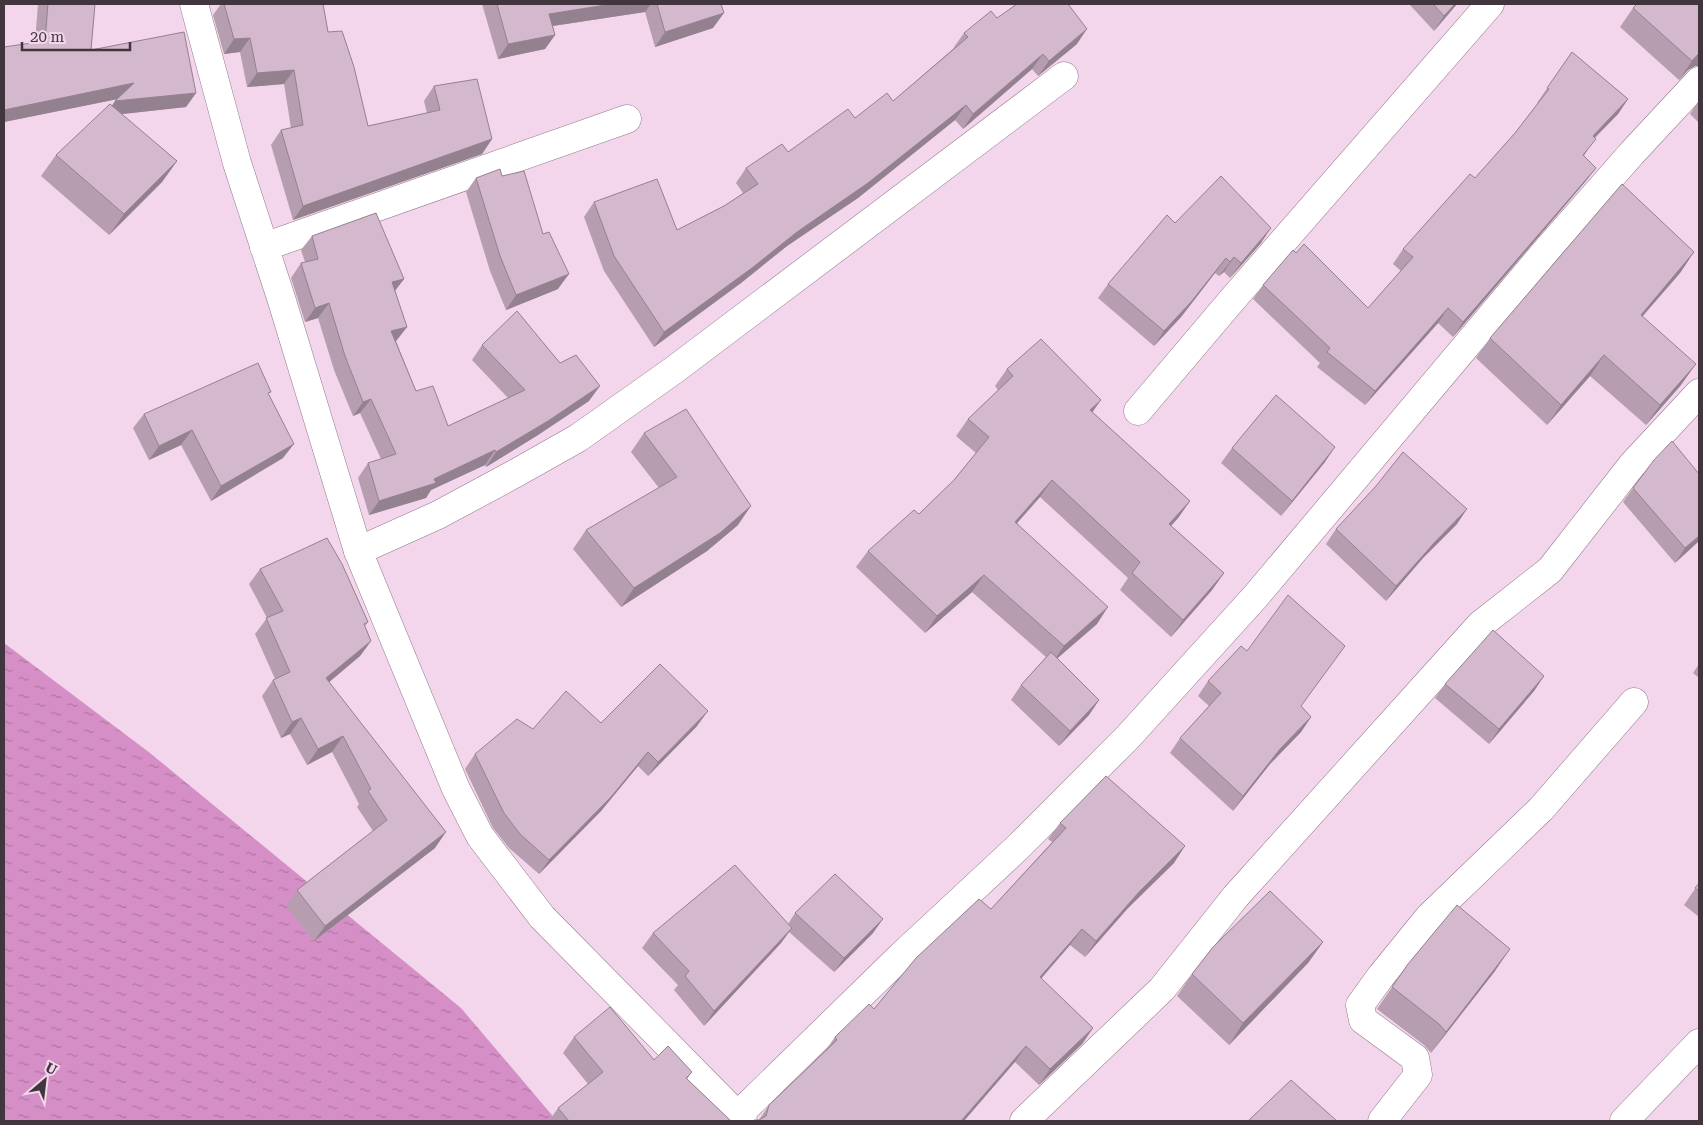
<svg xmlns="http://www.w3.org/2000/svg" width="1703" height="1125" font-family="'Roboto Serif',serif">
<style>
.water{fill:url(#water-ripples)}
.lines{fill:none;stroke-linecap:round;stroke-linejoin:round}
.minor-casing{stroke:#91788b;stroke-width:29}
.minor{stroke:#fff;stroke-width:28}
.wall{fill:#b69eb0}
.shaded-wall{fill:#948190}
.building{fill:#d4b8cd;stroke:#948190}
</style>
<defs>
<pattern id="water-ripples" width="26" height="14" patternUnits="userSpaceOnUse" patternTransform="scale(1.25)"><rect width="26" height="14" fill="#d58fc6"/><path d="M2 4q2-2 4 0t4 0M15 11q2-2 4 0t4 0" fill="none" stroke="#ae76a2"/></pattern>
</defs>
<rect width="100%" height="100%" fill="#f3d6ec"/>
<path class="water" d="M4 643 150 753 461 1008 557 1121H4Z"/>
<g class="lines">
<defs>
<g id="minor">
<path d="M194 4 237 163 282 301 358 551 456 789 480 836 542 917 743 1121"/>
<path d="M264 247 627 119"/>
<path d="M1138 411 1232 300 1490 4"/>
<path d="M358 551 438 515 516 473 578 438 674 370 1064 76"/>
<path d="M737 1116 902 955 1017 848 1127 738 1255 597 1545 252 1632 153 1699 81"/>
<path d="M1024 1121 1162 989 1236 896 1480 625 1550 570 1632 465 1699 393"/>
<path d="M1382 1121 1418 1075 1415 1058 1363 1020 1360 1005 1381 976 1429 917 1541 809 1634 702"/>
<path d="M1624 1121 1699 1043"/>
</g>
</defs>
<use href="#minor" class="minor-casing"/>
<use href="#minor" class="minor"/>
</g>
<g class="wall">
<path d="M38 4H95L91 50 196 93 186 107 121 114 177 161 162 182 109 235 41 176 56 155 112 106 117 99 4 122 35 42Z"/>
<path d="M221 4H323L328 32 368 126 427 113 424 101 434 86 492 139 482 154 293 220 271 145 281 130 291 128 284 84 247 87 240 52 224 54 213 15Z"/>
<path d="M482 4H721L713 28 655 47 645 12 553 26 555 35 545 49 498 59Z"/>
<path d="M1409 4H1457L1434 31Z"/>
<path d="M1699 4 1695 66 1688 70 1679 80 1620 27 1633 8Z"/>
<path d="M997 18 1077 44 1038 76 1032 69 963 129 955 120 858 198 787 246 741 283 654 347 604 271 584 217 594 202 677 230 724 206 743 193 736 183 746 168 788 152 855 118 893 101 954 48V47L964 33Z"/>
<path d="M1572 52 1628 99 1618 114 1595 138 1584 156 1596 168 1585 182 1453 337 1438 323 1365 405 1317 367 1320 363 1253 299 1263 285 1296 253 1368 308 1401 271 1393 264 1403 249 1475 178 1515 133 1538 103H1537Z"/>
<path d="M1699 100V123L1690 114Z"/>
<path d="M502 176 558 289 506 310 490 271 466 192 476 178Z"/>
<path d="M1175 223 1261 243 1230 278 1224 272 1219 276 1215 273 1181 317 1154 346 1098 298 1108 284Z"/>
<path d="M312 236 404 279 395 291 407 327 396 341 416 391 448 426 508 398 472 360 482 345 589 401 538 435 486 467 485 465 431 490 426 498 369 515 358 478 368 463 381 459 360 413 353 416 334 370 318 318 305 322 291 278 301 263 305 262 301 250Z"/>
<path d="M1694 252 1680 273 1642 317 1681 385 1646 425 1590 376 1547 425 1476 358 1490 338Z"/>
<path d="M1007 369 1092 412 1190 501 1178 518 1171 526 1224 573 1212 590 1171 637 1120 590 1128 578 1040 497 1017 523 1097 624 1057 658 1099 700 1089 715 1059 746 1011 700 1021 685 1046 657 972 592 925 633 856 567 868 551 919 514 954 480 976 453 956 436 968 419 998 390 995 386Z"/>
<path d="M269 395 283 458 211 501 181 445 149 460 133 428 144 414Z"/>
<path d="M644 433 738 525 707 551 621 607 573 549 586 530 659 488 631 452Z"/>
<path d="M1232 448 1325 462 1281 516 1221 463Z"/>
<path d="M1633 488 1699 541 1675 563 1623 502Z"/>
<path d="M1457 524 1423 558 1386 601 1326 544 1336 529Z"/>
<path d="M260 569 368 622 365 626 371 641 360 656 329 682 435 848 314 941 286 906 297 890 373 831 357 807 359 804 332 752 307 765 290 734 281 738 262 696 273 680 275 679 255 634 267 618 249 584Z"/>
<path d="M1699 664V678L1693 673Z"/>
<path d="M1544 676 1534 691 1489 744 1435 698 1445 684Z"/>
<path d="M1208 681 1301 706 1311 717 1301 732 1270 764 1233 811 1170 753 1180 738 1209 706 1198 696Z"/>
<path d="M601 723 697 726 648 776 638 766 601 811 539 874 509 848 493 828 465 769 475 754 533 729Z"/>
<path d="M1060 823 1174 863 1128 908 1085 957 1070 945 1041 979 1093 1028 1082 1044 1039 1085 1015 1062 759 1120 769 1105 825 1051 835 1037 874 1009 991 909 1052 842 1048 839Z"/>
<path d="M1699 883V917L1684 905Z"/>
<path d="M795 913 873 933 834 972 789 932 781 943 704 1026 674 990 678 985 642 948 653 933 788 924Z"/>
<path d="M1323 942 1308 963 1229 1045 1177 996 1192 974Z"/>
<path d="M1408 964 1495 971 1431 1053 1424 1045 1377 1009Z"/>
<path d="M574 1037 692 1072 687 1079 731 1121H549L558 1108 588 1084 563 1053Z"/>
</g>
<g class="shaded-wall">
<path d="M612 4H651L645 12 539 28 549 14Z"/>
<path d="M1455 4H1457L1434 31 1444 16Z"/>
<path d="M724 13 713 28 655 47 665 32Z"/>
<path d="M1087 29 1077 44 1038 76 1049 61Z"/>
<path d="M555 35 545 49 498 59 508 44Z"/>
<path d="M250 38 240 52 224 54 234 39Z"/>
<path d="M1699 53V66H1695L1688 70 1679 80 1692 61Z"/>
<path d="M1043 54 1032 69 963 129 973 114Z"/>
<path d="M294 70 284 84 247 87 257 73Z"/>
<path d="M134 83 123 98 4 122V110Z"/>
<path d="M196 93 186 107 105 116 115 101Z"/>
<path d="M1628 99 1618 114 1582 150 1593 136Z"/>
<path d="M966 105 955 120 858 198 787 246 741 283 654 347 664 332Z"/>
<path d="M492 139 482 154 293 220 303 206Z"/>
<path d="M177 161 162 182 109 235 124 214Z"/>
<path d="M1596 168 1585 182 1453 337 1463 322Z"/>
<path d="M1271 228 1261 243 1230 278 1241 263Z"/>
<path d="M1694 252 1680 273 1626 335 1641 315Z"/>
<path d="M1234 257 1224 272 1219 276 1230 262Z"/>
<path d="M1226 258 1215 273 1181 317 1154 346 1164 331Z"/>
<path d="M569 274 558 289 506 310 516 295Z"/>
<path d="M404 279 393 293 392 282Z"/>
<path d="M329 303 318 318 305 322 315 308Z"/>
<path d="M1448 308 1438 323 1365 405 1375 391Z"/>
<path d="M407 327 396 341 381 346 391 331Z"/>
<path d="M1604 355 1590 376 1547 425 1561 405Z"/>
<path d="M1696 364 1681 385 1646 425 1660 405Z"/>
<path d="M600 386 589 401 538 435 486 467 496 452Z"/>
<path d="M371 399 360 413 353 416 363 402Z"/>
<path d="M1101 400 1089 417 1090 410Z"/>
<path d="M192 430 181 445 149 460 159 446Z"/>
<path d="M294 444 283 458 211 501 221 486Z"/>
<path d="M1335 447 1325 462 1281 516 1292 501Z"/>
<path d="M495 450 485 465 431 490 426 498 369 515 379 501 434 479Z"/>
<path d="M1052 480 1040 497 1003 539 1015 522Z"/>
<path d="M1190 501 1178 518 1157 541 1169 524Z"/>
<path d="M751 506 738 525 707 551 621 607 634 588Z"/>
<path d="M1467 509 1457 524 1423 558 1386 601 1396 586 1434 543Z"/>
<path d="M1699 536V541L1675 563 1685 548Z"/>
<path d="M1224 573 1212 590 1171 637 1183 620Z"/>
<path d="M984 575 972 592 925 633 937 616Z"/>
<path d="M1108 607 1097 624 1052 663 1064 646Z"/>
<path d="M371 641 360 656 315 694 326 678Z"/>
<path d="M1544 676 1534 691 1489 744 1499 729Z"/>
<path d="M1099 700 1089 715 1059 746 1070 731Z"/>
<path d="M708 711 697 726 648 776 658 762Z"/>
<path d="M1311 717 1301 732 1270 764 1233 811 1243 796 1280 749Z"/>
<path d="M301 718 290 734 281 738 292 722Z"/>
<path d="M343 736 332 752 307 765 318 749Z"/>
<path d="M648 752 638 766 601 811 539 874 549 860Z"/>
<path d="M446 832 435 848 314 941 325 926Z"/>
<path d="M1185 846 1174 863 1128 908 1085 957 1096 941 1139 892Z"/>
<path d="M883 919 873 933 834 972 844 958Z"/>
<path d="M792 928 781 943 704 1026 714 1011Z"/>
<path d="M1082 929 1070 945 1028 993 1040 977Z"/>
<path d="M1323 942 1308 963 1229 1045 1243 1023Z"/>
<path d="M1510 949 1495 971 1431 1053 1446 1032Z"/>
<path d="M1093 1028 1082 1044 1039 1085 1050 1069Z"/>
<path d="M1026 1046 1015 1062 964 1121H961Z"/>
</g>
<g class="building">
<path d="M48 4H95L91 50 184 32 196 93 115 101 134 83 4 110V47L45 41Z"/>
<path d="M224 4H323L328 32 342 31 354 67 368 126 440 110 434 86 477 79 492 139 303 206 281 130 303 125 294 70 257 73 250 38 234 39Z"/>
<path d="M497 4H612L549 14 555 35 508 44Z"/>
<path d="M657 4H721L724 13 665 32Z"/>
<path d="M1017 4H1068L1087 29 1049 61 1043 54 973 114 966 105 868 183 797 232 752 268 664 332 614 256 594 202 657 179 677 230 724 206 758 184 746 168 782 144 788 152 848 109 855 118 887 93 893 101 968 37 964 33 991 11 997 18Z"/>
<path d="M1433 4H1455L1444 16Z"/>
<path d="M1637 4H1699V53L1692 61 1633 8Z"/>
<path d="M1572 52 1628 99 1593 136 1596 139 1583 155 1596 168 1463 322 1448 308 1375 391 1327 352 1330 348 1263 285 1293 250 1296 253 1304 244 1368 308 1413 257 1403 249 1470 174 1475 178 1515 133 1549 89 1547 88Z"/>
<path d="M110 104 177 161 124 214 56 155Z"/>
<path d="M500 169 502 176 524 171 543 234 549 232 569 274 516 295 500 256 476 178Z"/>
<path d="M1221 176 1271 228 1241 263 1234 257 1230 262 1226 258 1191 302 1164 331 1108 284 1167 215 1175 223Z"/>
<path d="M1622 184 1694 252 1641 315 1696 364 1660 405 1604 355 1561 405 1490 338Z"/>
<path d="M376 213 404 279 392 282 407 327 391 331 416 391 433 386 448 426 525 390 482 345 517 311 560 363 576 355 600 386 548 421 496 452 495 450 434 479 436 483 379 501 368 463 396 454 371 399 363 402 345 356 329 303 315 308 301 263 318 259 312 236Z"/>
<path d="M1041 339 1101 400 1090 410 1190 501 1169 524 1224 573 1183 620 1132 573 1140 562 1052 480 1015 522 1108 607 1064 646 984 575 937 616 868 551 914 510 919 514 954 480 989 437 968 419 1013 376 1007 369Z"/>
<path d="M258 363 271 392 268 393 294 444 221 486 192 430 159 446 144 414Z"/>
<path d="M1276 395 1335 447 1292 501 1232 448Z"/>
<path d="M686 409 751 506 720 533 634 588 586 530 677 477 644 433Z"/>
<path d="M1672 441 1699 474V536L1685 548 1633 488 1654 460Z"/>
<path d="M1403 452 1467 509 1434 543 1396 586 1336 529 1376 486Z"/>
<path d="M327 538 342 564 368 622 364 624 371 641 326 678 446 832 325 926 297 890 387 820 368 791 371 789 343 736 318 749 301 718 292 722 273 680 290 672 266 618 283 611 260 569Z"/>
<path d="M1288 595 1345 646 1301 706 1311 717 1280 749 1243 796 1180 738 1221 693 1208 681 1241 646 1247 651Z"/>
<path d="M1493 630 1544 676 1499 729 1445 684Z"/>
<path d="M1051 652 1099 700 1070 731 1021 685Z"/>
<path d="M660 664 708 711 658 762 648 752 611 797 549 860 520 834 504 813 475 754 517 719 533 729 566 691 601 723Z"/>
<path d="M1106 776 1185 846 1139 892 1096 941 1082 929 1040 977 1093 1028 1050 1069 1026 1046 961 1121H753L754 1120H759L766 1116 769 1105 837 1040 835 1037 869 1004 874 1009 916 958 979 899 991 909 1066 828 1060 823Z"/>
<path d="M735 865 792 928 714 1011 685 976 689 971 653 933Z"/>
<path d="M835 874 883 919 844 958 795 913Z"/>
<path d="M1699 883V891L1695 888Z"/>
<path d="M1270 891 1323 942 1243 1023 1192 974 1213 947Z"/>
<path d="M1457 905 1510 949 1446 1032 1439 1024 1392 987 1408 964Z"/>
<path d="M610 1007 654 1060 668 1046 692 1072 686 1078 731 1121H569L558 1108 603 1072 574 1037Z"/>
<path d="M1291 1080 1337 1121H1248Z"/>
</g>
<rect width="1703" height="1125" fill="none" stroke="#41363e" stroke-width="10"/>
<g transform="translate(45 1080) rotate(28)" stroke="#f3d6ec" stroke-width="4" paint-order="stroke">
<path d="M0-4L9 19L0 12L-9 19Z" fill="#41363e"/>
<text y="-8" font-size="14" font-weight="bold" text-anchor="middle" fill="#41363e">U</text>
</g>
<path d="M22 42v8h108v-8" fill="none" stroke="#41363e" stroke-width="2.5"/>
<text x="30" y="42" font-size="15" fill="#41363e" stroke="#f3d6ec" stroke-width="4" paint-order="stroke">20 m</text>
</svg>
